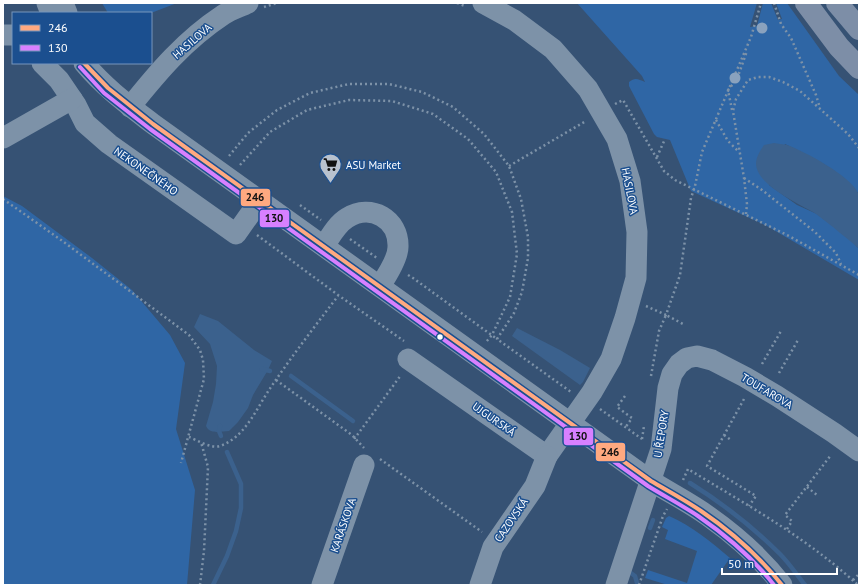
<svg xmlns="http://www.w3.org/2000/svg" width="862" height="588" font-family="'PT Sans',sans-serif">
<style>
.green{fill:#2f66a5}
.water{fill:#3b618d}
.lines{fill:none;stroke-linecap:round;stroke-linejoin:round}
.stream{stroke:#3b618d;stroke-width:4.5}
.path{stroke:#7d92a8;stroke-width:2.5;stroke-dasharray:2 3;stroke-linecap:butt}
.minor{stroke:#7d92a8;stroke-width:21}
.major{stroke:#7d8ea7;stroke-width:22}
.bus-1-casing{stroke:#1b4f8f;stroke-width:7}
.bus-2-casing{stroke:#1b4f8f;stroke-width:7}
.bus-1{stroke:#ffa980;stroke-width:4}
.bus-2{stroke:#d880ff;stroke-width:4}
.tree{fill:#8aa2be}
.bus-dot{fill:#fff;stroke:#1b4f8f;stroke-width:1.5}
.labels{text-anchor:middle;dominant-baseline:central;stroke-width:3;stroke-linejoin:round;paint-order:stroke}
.street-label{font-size:11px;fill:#fff;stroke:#1b4f8f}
.poi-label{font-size:11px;fill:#fff;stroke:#1b4f8f;text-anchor:start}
.line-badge{stroke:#1b4f8f;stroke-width:1.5}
.pale-badge-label{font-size:11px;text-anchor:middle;font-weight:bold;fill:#111}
</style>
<rect width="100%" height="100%" fill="#365274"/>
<g class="green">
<path d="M102 3H177L151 13H108Z"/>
<path d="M577 3H757L750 27 757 26 763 3H771L778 20 782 19 776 3H787L839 76 859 95V194C840 170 812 157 785 144L769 185 797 205 817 214 850 239 859 249V280L767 226 691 191 670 140 657 137 654 134 629 86V82C635 77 638 79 645 82L642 76Z"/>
<path d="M3 196 22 206 92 258 132 290 170 335 185 363 176 429 195 490 187 585H3Z"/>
<path d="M669 516C692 526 711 542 730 558L711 585H668L645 578 648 570 687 583 697 551 665 539 668 530 662 527 666 518Z"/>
</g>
<g class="water">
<path d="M774 143C778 144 783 144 787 145 804 151 851 176 858 193 861 198 859 240 859 249 851 241 842 235 833 227 827 223 822 218 816 214 800 204 757 186 756 164 756 157 760 151 764 145Z"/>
<path d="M200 314 218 321 254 350 272 361 268 370 253 395 248 408 238 422 229 431C221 431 210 435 206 426L213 402 216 384 217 366 210 344 194 327Z"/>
<path d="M517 328 560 350 590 368 583 382 580 385 512 336Z"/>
</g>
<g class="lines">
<g class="stream">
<path d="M262 369 270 371"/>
<path d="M291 376 353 421"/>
<path d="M220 426 219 431 221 436"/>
<path d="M690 483C722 503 753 527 780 554 789 563 797 575 805 585"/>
<path d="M650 528 653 520"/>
<path d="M628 571 635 576 637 583"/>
<path d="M213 585 227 556 236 531 241 508V484L227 452"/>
</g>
<g class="path">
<path d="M457 3 465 6"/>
<path d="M774 3 781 24 791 38 816 95 820 108"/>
<path d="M264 7 277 3"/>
<path d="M615 104 623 100 664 171 675 180 789 236 859 275"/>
<path d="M732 110 728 90 737 79 747 51"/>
<path d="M716 120 728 141 738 151"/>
<path d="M229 156 248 133 277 110 310 93 349 84H389L422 92 453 107 484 134 509 166 521 199 528 237V258L522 292 514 313 497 339 571 392"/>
<path d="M657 157 665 139"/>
<path d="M240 165 270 132 307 110 349 100 392 101 433 114 468 139 496 172 512 212 517 254 510 297 492 335 486 342"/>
<path d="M509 166 586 121"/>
<path d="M744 178 762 190 815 232 836 253 841 264"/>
<path d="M3 199 61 240 189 335 200 350 203 360 204 379 181 463"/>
<path d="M300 205 321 220"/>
<path d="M746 214 747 204 744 178 733 111 736 99 748 80 758 77H769L783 82 800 91 848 134 859 148"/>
<path d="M257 235 338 295 404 341"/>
<path d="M350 239 377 258"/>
<path d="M408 275 413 278 497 339"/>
<path d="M646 306 666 315 680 275 691 198 695 186 702 152 751 37 761 3"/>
<path d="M762 364 781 331 780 330"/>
<path d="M779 373 798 340 799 341"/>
<path d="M651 376 659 331 666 315 685 325"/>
<path d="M276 380 352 435 364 448"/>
<path d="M625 396 617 407 632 418 625 428"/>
<path d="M744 399 707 466 756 496 749 506"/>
<path d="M600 409 642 439"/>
<path d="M724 435 731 440"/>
<path d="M189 437C197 440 211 449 220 446 246 437 257 407 271 387 292 356 315 326 338 296"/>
<path d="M354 437 355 438 401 375"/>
<path d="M642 439 644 426"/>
<path d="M380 459 482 532"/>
<path d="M683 480 688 469C747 505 807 538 858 585"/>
<path d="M807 487 817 495"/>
<path d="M787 529 792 521 785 515 831 455"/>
<path d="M853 580 859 574"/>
<path d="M200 585 204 551 208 467 201 442"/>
<path d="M639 585 663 516 667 509"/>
</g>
<g class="minor">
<path d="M47 3 51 13"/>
<path d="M63 3 67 13"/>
<path d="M3 35H13"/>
<path d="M42 63 59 80 76 105 85 123 109 144 236 234 260 200"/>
<path d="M84 63C105 88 127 104 153 124L651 481C670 493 690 503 708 516 735 535 762 559 782 585"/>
<path d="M130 107C158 72 185 40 223 15 230 10 240 7 248 3"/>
<path d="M3 138 72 99"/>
<path d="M324 246C330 237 337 224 347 218 371 203 399 219 398 247 398 258 386 277 380 286"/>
<path d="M408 359 547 456 592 392 611 359 625 318 636 278 637 232 630 181 617 139 588 89 553 49 514 20 483 3"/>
<path d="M322 585 364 465"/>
<path d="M480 585 493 547 535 486 547 456"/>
<path d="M616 585 661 449 668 388 672 374 679 364 687 358 697 356 712 360 745 377 777 396 834 433 859 451"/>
</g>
<g class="major">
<path d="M806 3 839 47 859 68"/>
<path d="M837 3 859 29"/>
</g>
<defs>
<path id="bus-1" d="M84 63 108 88 153 124 651 481C668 491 685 500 701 511 732 532 759 556 782 585"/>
<path id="bus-2" d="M80 67 104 93 150 129 648 486C664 496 682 505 698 516 727 536 753 558 774 585"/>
</defs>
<use href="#bus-1" class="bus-1-casing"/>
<use href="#bus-2" class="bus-2-casing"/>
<use href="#bus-1" class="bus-1"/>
<use href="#bus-2" class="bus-2"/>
</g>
<g class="tree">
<circle cx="762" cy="28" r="5.5"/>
<circle cx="735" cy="78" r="5.5"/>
</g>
<defs>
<symbol id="supermarket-pin" viewBox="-11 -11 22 30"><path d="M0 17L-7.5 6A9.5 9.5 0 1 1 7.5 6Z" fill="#b9c2ce" stroke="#1b4f8f"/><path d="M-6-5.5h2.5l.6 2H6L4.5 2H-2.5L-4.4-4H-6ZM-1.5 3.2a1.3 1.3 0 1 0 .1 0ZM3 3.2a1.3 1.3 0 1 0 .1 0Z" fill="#111"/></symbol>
</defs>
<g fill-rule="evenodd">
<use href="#supermarket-pin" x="318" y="152" width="25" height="34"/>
</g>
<circle class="bus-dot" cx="440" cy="337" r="3.5"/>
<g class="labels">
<g class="street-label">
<text transform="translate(192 41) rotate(-41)">HASILOVA</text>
<text transform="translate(146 171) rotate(35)">NEKONEČNÉHO</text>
<text transform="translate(630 191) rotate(79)">HASILOVA</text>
<text transform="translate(767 391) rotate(31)">TOUFAROVA</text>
<text transform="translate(494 419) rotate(35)">UJGURSKÁ</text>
<text transform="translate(661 434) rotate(-81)">U ŘEPORY</text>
<text transform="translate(511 520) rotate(-56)">CAZOVSKÁ</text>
<text transform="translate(343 525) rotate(-71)">KARÁSKOVA</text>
</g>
<g class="poi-label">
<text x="346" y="165">ASU Market</text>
</g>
</g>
<g class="line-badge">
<rect x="240" y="188" width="31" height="19" rx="4" fill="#ffa980"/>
<rect x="259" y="209" width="31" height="19" rx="4" fill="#d880ff"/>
<rect x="563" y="427" width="31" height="19" rx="4" fill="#d880ff"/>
<rect x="595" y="442" width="31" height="20" rx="4" fill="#ffa980"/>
</g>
<g class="pale-badge-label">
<text x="255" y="201">246</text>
<text x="274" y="222">130</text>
<text x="578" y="440">130</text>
<text x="610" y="456">246</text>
</g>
<rect width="862" height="588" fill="none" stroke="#ffffff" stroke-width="8"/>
<rect x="12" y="12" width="140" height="52" fill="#1b4f8f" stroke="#7695bc"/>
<rect x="20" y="25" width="20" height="6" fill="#ffa980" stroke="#7695bc"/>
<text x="48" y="32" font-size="12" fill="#ffffff">246</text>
<rect x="20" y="45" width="20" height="6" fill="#d880ff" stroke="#7695bc"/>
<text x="48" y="52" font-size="12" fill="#ffffff">130</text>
<path d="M722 568v6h115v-6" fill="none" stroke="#ffffff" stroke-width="2"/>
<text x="728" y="568" font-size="12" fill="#ffffff" stroke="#1b4f8f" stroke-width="3" paint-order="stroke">50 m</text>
</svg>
